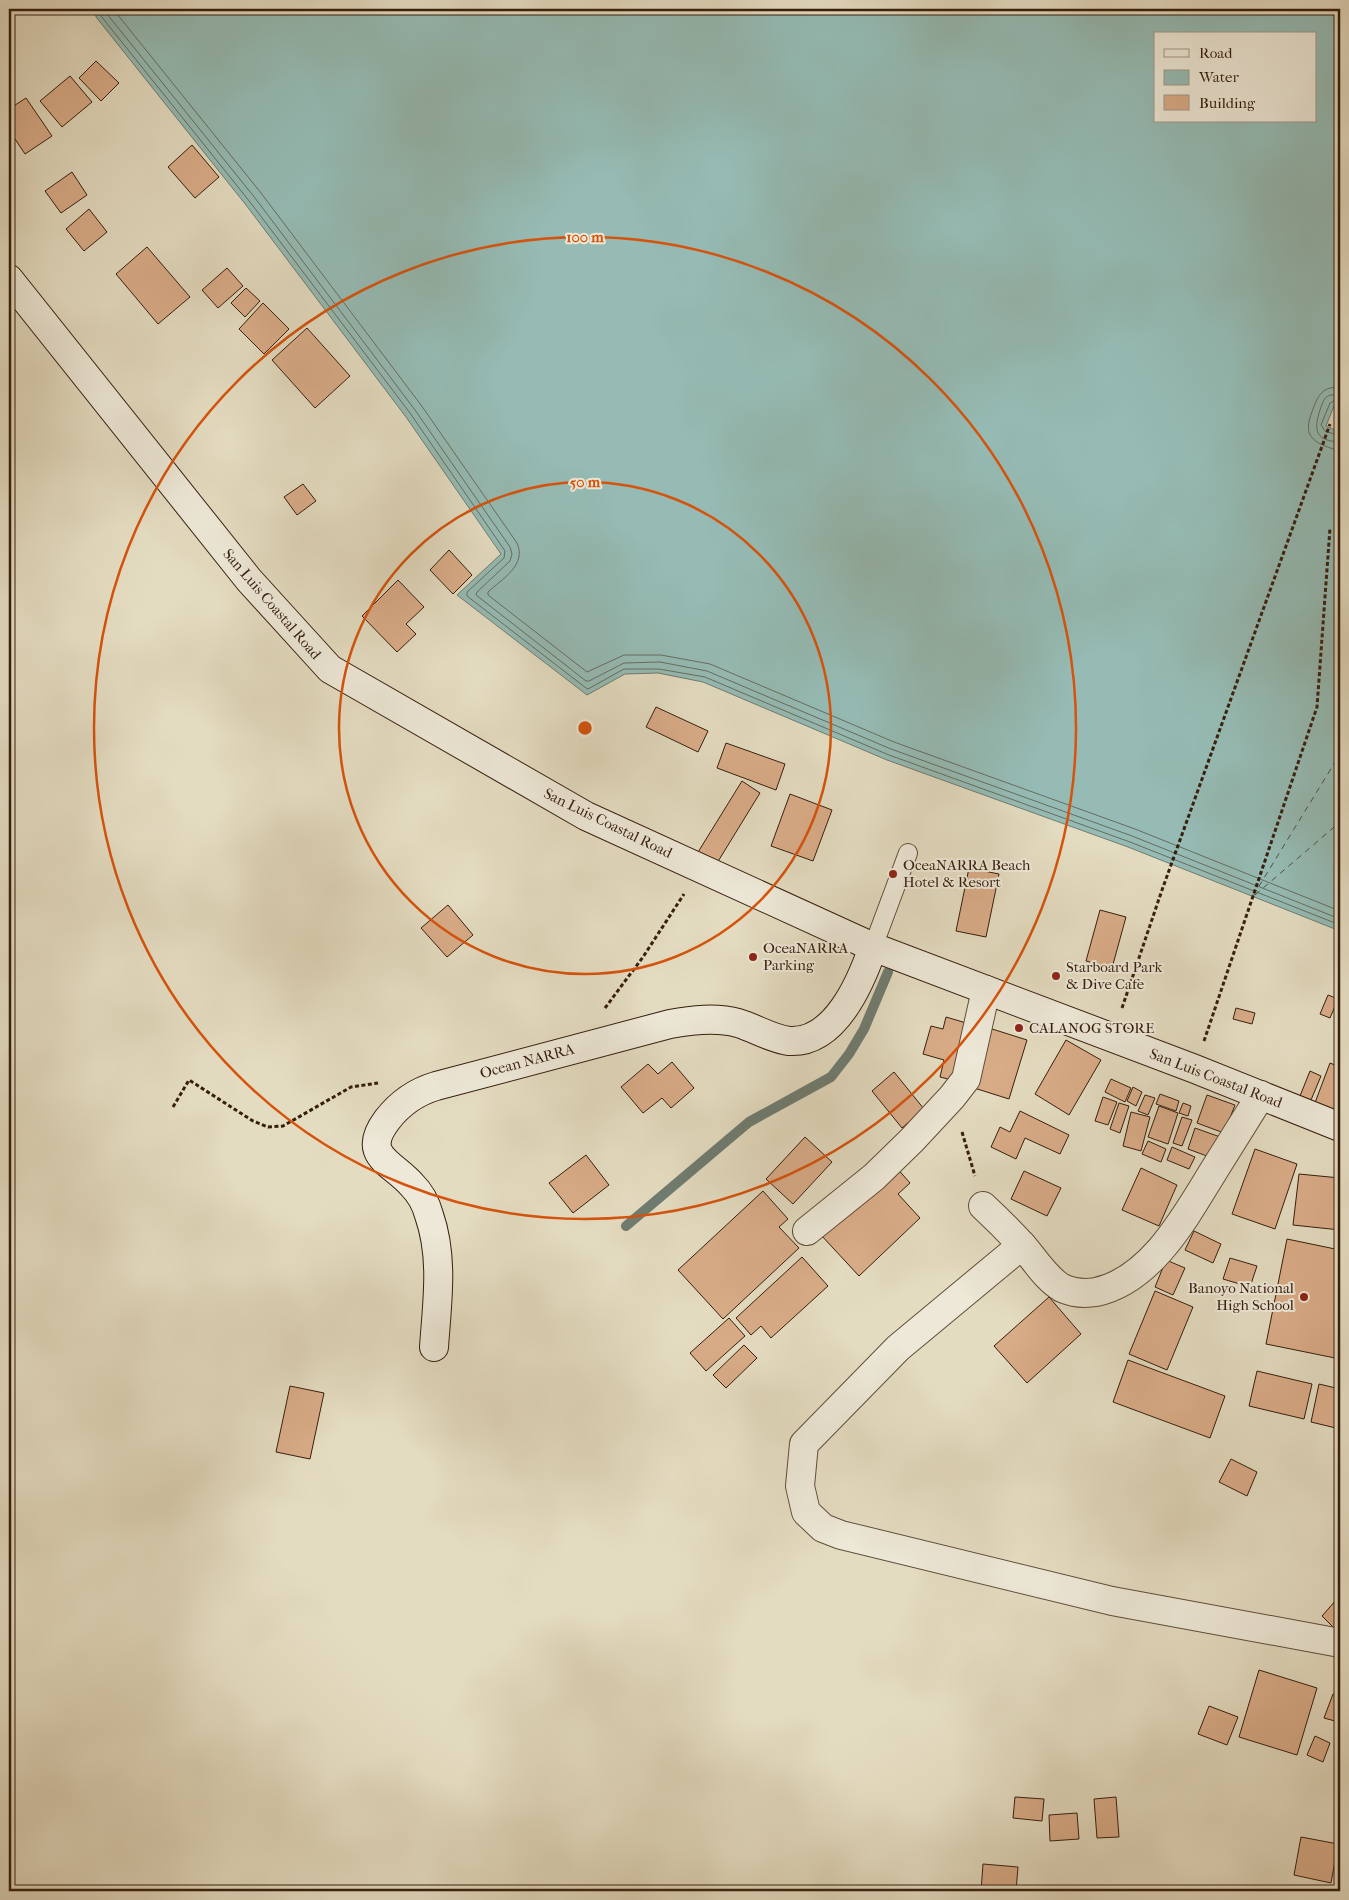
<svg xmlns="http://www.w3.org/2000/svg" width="1349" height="1900" font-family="'IM FELL French Canon',serif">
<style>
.water{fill:#95bbb4;stroke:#6f7c71;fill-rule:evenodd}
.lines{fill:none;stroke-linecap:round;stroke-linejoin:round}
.shore{stroke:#666c60;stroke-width:1}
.stream{stroke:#6f7c71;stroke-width:10}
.ferry{stroke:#524d3f;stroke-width:1;stroke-dasharray:6 5;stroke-linecap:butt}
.building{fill:#d9ac88;stroke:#361e0d}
.lane-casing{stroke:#624e3a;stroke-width:20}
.street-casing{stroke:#624e3a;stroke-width:30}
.secondary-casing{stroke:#361e0d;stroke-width:30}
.path{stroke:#361e0d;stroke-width:3;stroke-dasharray:4 2.5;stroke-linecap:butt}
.lane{stroke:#ede8d7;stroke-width:18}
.street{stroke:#ede8d7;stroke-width:28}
.secondary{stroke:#ede8d7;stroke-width:28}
.ring{fill:none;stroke:#d6530c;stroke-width:2.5}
.poi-dot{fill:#8f2418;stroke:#ede8d7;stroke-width:2}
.labels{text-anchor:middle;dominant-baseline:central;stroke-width:4;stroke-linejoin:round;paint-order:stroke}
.street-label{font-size:15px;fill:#361e0d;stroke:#ede8d7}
.poi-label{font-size:15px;fill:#361e0d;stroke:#ede8d7;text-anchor:start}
.centre{fill:#d6530c;stroke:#ede8d7;stroke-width:2.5}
.ring-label{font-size:15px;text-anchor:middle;font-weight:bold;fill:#d6530c;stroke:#ede8d7;stroke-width:4;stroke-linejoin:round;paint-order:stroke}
</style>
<rect width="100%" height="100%" fill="#e4dcc1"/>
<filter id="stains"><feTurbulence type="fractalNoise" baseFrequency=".004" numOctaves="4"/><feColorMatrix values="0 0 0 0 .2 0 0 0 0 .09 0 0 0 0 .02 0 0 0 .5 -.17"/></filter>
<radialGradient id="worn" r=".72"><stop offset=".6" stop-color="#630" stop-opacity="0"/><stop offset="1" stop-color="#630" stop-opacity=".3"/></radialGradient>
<path class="water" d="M95 9H1340V408L1334 406 1326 426 1340 432V931L1128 847 887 760 703 682 658 673 625 674 587 695 457 595 501 554 406 417 246 205 96 17ZM1155 34H1315V121H1155Z"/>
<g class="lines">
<g class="shore">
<path d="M100 9 101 16 250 202 410 413 505 551 504 558 467 592V596L586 688 588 689 624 669H659L705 677 889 755 1130 842 1340 925"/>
<path d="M106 9 107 14 255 198 415 410 510 547 512 554 510 561 477 592 476 595 586 681H589L624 663 660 662 707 671 891 749 1132 836 1340 919"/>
<path d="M113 9 261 193 421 405 517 543C527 565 502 579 488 592V595L587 672 624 655H661L710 664 894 742 1135 829 1340 911"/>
<path d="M1340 388C1324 385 1318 395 1313 409 1306 427 1305 438 1325 446 1330 448 1335 450 1340 450"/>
<path d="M1340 396C1336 395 1332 394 1328 396 1323 399 1322 405 1320 410 1313 431 1316 441 1340 442"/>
<path d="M1340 403 1334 401 1330 403 1321 425 1325 431 1340 436"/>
</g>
<path class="stream" d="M626 1226 749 1122 831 1077 849 1054 864 1029 888 972"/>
<g class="ferry">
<path d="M1255 895 1340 822"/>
<path d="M1253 896 1340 754"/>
</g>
</g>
<g class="building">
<path d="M96 61 119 83 101 101 79 78Z"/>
<path d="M70 76 92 102 62 127 40 101Z"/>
<path d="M26 98 52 136 25 154 9 130V109Z"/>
<path d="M192 145 219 177 195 198 168 167Z"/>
<path d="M72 172 87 195 61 213 45 191Z"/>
<path d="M89 209 107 232 84 251 66 229Z"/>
<path d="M147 247 190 297 158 324 116 274Z"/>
<path d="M227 268 243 286 218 308 202 290Z"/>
<path d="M246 288 260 301 245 317 231 303Z"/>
<path d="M263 303 289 329 264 354 239 329Z"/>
<path d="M307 328 350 376 315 408 272 360Z"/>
<path d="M303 484 316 501 297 515 284 497Z"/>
<path d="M449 550 472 575 453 594 430 570Z"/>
<path d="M398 580 424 607 406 624 416 634 397 652 362 616Z"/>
<path d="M656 707 708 731 698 752 646 727Z"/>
<path d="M726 743 785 764 776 790 717 768Z"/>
<path d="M742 781 760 793 714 868 695 857Z"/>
<path d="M790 794 832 810 813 861 771 846Z"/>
<path d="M969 868 999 874 986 937 956 931Z"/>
<path d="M448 905 473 935 447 957 421 928Z"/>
<path d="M1100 910 1126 917 1112 968 1086 961Z"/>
<path d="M1328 995 1338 999 1330 1018 1320 1014Z"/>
<path d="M1236 1008 1255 1013 1252 1024 1233 1019Z"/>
<path d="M946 1017 973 1025 960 1082 940 1077 944 1060 923 1054 931 1026 943 1029Z"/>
<path d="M989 1028 1027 1040 1009 1099 971 1087Z"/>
<path d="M1066 1040 1101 1060 1069 1115 1035 1094Z"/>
<path d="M672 1062 694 1088 671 1108 662 1098 643 1113 621 1087 648 1064 658 1074Z"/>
<path d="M1330 1063 1340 1067V1117L1313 1108Z"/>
<path d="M1310 1071 1321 1076 1311 1100 1300 1096Z"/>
<path d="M894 1072 924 1109 902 1128 872 1091Z"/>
<path d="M1111 1079 1131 1088 1125 1102 1105 1092Z"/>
<path d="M1133 1087 1142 1092 1136 1106 1127 1101Z"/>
<path d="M1160 1094 1179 1101 1176 1111 1156 1104Z"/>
<path d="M1145 1095 1155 1098 1148 1115 1138 1111Z"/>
<path d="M1207 1095 1235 1105 1224 1133 1197 1123Z"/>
<path d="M1103 1097 1117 1102 1108 1125 1095 1121Z"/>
<path d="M1119 1103 1129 1106 1120 1133 1110 1129Z"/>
<path d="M1183 1103 1191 1106 1188 1116 1179 1113Z"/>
<path d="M1159 1106 1178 1113 1168 1144 1148 1137Z"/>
<path d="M1020 1111 1069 1135 1060 1154 1025 1138 1016 1159 991 1147 1000 1127 1010 1132Z"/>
<path d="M1131 1112 1150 1117 1141 1151 1123 1146Z"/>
<path d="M1182 1117 1192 1120 1182 1146 1173 1143Z"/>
<path d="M1195 1128 1223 1138 1215 1159 1188 1149Z"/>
<path d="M805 1137 832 1162 793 1204 766 1179Z"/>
<path d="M1148 1141 1166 1149 1161 1162 1142 1154Z"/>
<path d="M1172 1147 1195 1157 1189 1169 1167 1160Z"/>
<path d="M1255 1149 1297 1164 1275 1229 1232 1214Z"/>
<path d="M586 1155 609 1185 573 1213 549 1183Z"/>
<path d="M895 1166 910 1183 898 1194 920 1218 859 1276 821 1235Z"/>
<path d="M1141 1168 1177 1185 1159 1226 1122 1210Z"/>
<path d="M1024 1171 1061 1188 1047 1216 1011 1199Z"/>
<path d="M1299 1174 1340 1178V1230L1293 1225Z"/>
<path d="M763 1191 788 1219 779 1227 799 1248 723 1319 678 1270Z"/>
<path d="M1194 1231 1221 1244 1213 1263 1185 1250Z"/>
<path d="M1287 1239 1340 1250V1359L1266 1344Z"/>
<path d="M802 1257 828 1286 771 1338 761 1326 751 1335 736 1318Z"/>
<path d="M1230 1258 1257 1266 1250 1287 1223 1279Z"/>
<path d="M1166 1260 1185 1268 1173 1295 1155 1287Z"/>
<path d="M1155 1291 1193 1307 1167 1370 1129 1354Z"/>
<path d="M1049 1297 1081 1334 1027 1383 994 1346Z"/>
<path d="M729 1318 745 1336 706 1371 690 1353Z"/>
<path d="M744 1345 757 1358 726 1388 713 1375Z"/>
<path d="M1128 1360 1225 1396 1210 1438 1113 1402Z"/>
<path d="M1257 1371 1312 1384 1304 1419 1249 1406Z"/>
<path d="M1319 1384 1340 1389V1429L1311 1422Z"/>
<path d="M290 1386 324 1393 310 1459 276 1452Z"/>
<path d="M1231 1459 1257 1472 1247 1496 1219 1482Z"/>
<path d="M1337 1599 1340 1602V1626L1336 1630 1322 1616Z"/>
<path d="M1259 1670 1317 1688 1297 1755 1239 1737Z"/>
<path d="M1333 1694 1340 1696V1706L1335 1721 1324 1718Z"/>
<path d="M1209 1706 1238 1717 1227 1745 1198 1734Z"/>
<path d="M1315 1736 1330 1743 1323 1762 1307 1755Z"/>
<path d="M1015 1797 1044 1799 1042 1821 1013 1818Z"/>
<path d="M1116 1797 1119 1837 1097 1838 1094 1799Z"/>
<path d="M1077 1813 1079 1839 1050 1841 1049 1815Z"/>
<path d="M1301 1837 1338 1844 1331 1883 1294 1875Z"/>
<path d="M983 1864 1018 1867 1016 1891H981Z"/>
</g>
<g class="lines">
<defs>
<path id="lane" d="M873 947 908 853"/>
<g id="street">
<path d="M983 1206C996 1218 1009 1231 1021 1244 1034 1258 1045 1278 1062 1288 1073 1293 1084 1294 1096 1292 1153 1280 1188 1212 1216 1167 1231 1143 1246 1119 1261 1095"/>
<path d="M807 1231 874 1177 912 1140 952 1097 966 1079 986 990"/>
<path d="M1022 1245 898 1348 804 1444 800 1486 806 1512 823 1528 841 1535 1112 1601 1340 1643"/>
</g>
<g id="secondary">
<path d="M9 279 249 580 330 669 586 816 873 947 1195 1069 1340 1127"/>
<path d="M434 1347C437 1303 444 1258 429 1215 426 1204 420 1193 412 1185 392 1162 360 1156 387 1120 400 1103 416 1092 436 1086L670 1024C692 1020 716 1017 738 1023 755 1028 772 1039 789 1041 835 1044 861 982 873 947"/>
</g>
</defs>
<use href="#lane" class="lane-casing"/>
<use href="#street" class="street-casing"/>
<use href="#secondary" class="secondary-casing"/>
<g class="path">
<path d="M605 1008 643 957 684 894"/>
<path d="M1122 1008 1162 890 1330 424"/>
<path d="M1204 1041 1317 707 1330 528"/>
<path d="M173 1107 189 1080 253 1121 268 1127 283 1126 351 1087 378 1083"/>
<path d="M962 1132 975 1176"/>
</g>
<use href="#lane" class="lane"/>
<use href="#street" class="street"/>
<use href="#secondary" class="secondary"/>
</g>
<g class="ring">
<circle cx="585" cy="728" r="246"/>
<circle cx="585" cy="728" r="491"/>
</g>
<g class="poi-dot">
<circle cx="893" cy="874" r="5"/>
<circle cx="753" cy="957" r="5"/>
<circle cx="1056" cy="976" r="5"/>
<circle cx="1019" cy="1028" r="5"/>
<circle cx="1304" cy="1297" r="5"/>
</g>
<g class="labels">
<g class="street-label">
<text transform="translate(272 604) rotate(49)">San Luis Coastal Road</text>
<text transform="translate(608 823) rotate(26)">San Luis Coastal Road</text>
<text transform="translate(527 1061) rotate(-15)">Ocean NARRA</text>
<text transform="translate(1216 1078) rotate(21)">San Luis Coastal Road</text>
</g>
<g class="poi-label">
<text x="903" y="865">OceaNARRA Beach<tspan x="903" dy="17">Hotel &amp; Resort</tspan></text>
<text x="763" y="948">OceaNARRA<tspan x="763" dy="17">Parking</tspan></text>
<text x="1066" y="967">Starboard Park<tspan x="1066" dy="17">&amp; Dive Cafe</tspan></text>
<text x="1029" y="1028">CALANOG STORE</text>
<text x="1294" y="1288" text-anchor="end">Banoyo National<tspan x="1294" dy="17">High School</tspan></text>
</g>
</g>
<circle cx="585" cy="728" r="8" class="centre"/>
<g class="ring-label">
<text x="585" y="242">100 m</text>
<text x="585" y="487">50 m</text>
</g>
<rect width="1349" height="1900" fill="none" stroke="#e4dcc1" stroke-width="30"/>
<rect x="10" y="10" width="1329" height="1880" fill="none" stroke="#361e0d" stroke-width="2.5"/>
<rect x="15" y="15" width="1319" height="1870" fill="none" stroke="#361e0d"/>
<rect x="1154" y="32" width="162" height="90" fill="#ede8d7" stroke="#a49786"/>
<rect x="1164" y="49" width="25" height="8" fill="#ede8d7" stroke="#a49786"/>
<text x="1199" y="58" font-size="15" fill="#361e0d">Road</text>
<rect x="1164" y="70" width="25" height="15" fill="#95bbb4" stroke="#a49786"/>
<text x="1199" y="82" font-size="15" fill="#361e0d">Water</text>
<rect x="1164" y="95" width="25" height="15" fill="#d9ac88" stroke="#a49786"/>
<text x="1199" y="108" font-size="15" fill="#361e0d">Building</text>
<rect width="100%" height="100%" filter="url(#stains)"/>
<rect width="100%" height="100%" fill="url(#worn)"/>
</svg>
